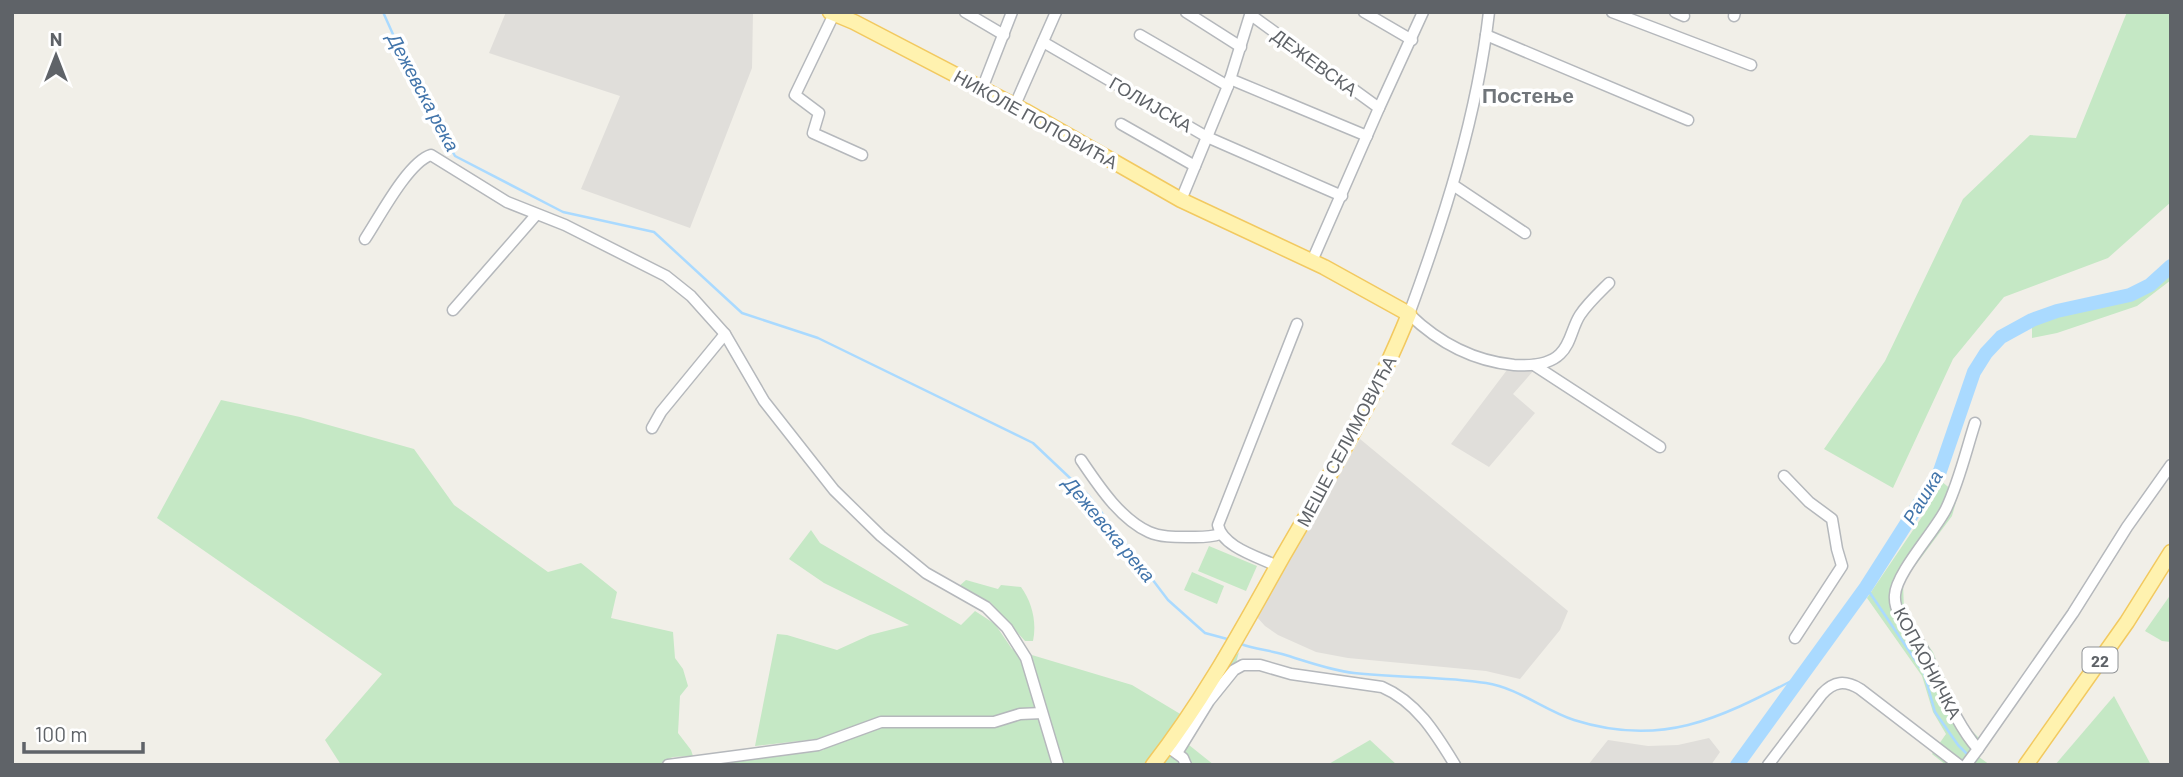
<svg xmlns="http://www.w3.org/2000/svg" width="2183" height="777" font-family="Barlow,sans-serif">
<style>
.industrial{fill:#e0deda}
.green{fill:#c5e8c5}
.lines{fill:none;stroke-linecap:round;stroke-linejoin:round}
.stream{stroke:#aadaff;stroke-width:2.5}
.river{stroke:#aadaff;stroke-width:14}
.minor-casing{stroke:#b5b8bc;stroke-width:13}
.major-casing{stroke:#f2c960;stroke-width:17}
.minor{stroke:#fff;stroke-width:10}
.major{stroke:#fff2af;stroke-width:14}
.labels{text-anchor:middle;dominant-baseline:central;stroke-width:7;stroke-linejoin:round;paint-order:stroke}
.shield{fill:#fff;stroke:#8f9295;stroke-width:2}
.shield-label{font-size:16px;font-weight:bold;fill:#5f6368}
.street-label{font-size:18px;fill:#5f6368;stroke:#fff}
.water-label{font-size:19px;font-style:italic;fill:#4174aa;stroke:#fff}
.quarter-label{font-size:21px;font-weight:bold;fill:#70757a;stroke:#fff}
</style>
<rect width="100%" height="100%" fill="#f1efe8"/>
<g class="industrial">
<path d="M506 12H753L752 68 690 228 581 189 620 96 489 53Z"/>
<path d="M1507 370H1534L1513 394 1535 413 1489 467 1451 444Z"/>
<path d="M1360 439 1568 611 1560 630 1520 679 1486 671 1348 658 1316 652 1278 635 1265 626 1256 616Z"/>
<path d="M1709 738 1720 752 1711 765H1588L1608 740 1648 746 1678 745Z"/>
</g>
<g class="green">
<path d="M2127 12H2171V202L2108 258 2004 297 1953 359 1893 488 1824 449 1885 361 1963 199 2030 135 2076 138Z"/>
<path d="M2171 266V280L2137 306 2057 333 2032 338V320C2069 307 2112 306 2146 287 2156 282 2163 273 2171 266Z"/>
<path d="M221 400 300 417 414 449 454 505 548 572 581 563 617 592 611 618 673 632 675 658 683 669 688 686 680 696 678 733 691 750 693 756 673 757 663 761 662 765H341L325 740 382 674 157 518Z"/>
<path d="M1941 481 1958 495 1952 516 1903 582 1904 612 1933 652 1951 697 1965 724 1987 746 1979 757 1990 765H1946L1932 754 1946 734 1933 712 1922 676 1867 598 1930 505Z"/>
<path d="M811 530 820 543 961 625 975 611 995 624 1012 649 1132 685 1182 715 1239 652 1234 670 1184 741 1214 765H704L771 755 824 750 826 738 755 746 777 634 787 635 837 650 870 635 909 625 824 583 789 559Z"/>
<path d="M1209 546 1257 566 1246 591 1198 571Z"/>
<path d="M1192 572 1224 586 1217 604 1184 590Z"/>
<path d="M966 580 998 589 1001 585 1021 587C1032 602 1037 622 1033 641H1025L990 602 958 587Z"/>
<path d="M2171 594V642L2162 641 2145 631Z"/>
<path d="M2114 696 2151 765H2055Z"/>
<path d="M1370 740 1397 765H1327Z"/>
</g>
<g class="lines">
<g class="stream">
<path d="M383 12 413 79 455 156 563 212 654 232 742 313 818 338 1033 443 1089 496 1168 600 1205 633 1231 640"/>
<path d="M1866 587 1924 673 1935 712 1958 745 1969 756"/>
<path d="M1241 644C1254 649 1268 650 1282 654 1306 661 1329 670 1354 673 1398 678 1443 676 1486 683 1518 688 1544 710 1574 720 1665 749 1723 716 1801 676"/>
</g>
<path class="river" d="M1737 765 1866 587 1940 471 1974 372 1986 353 2001 337 2032 320 2057 311 2130 295 2150 285 2171 266"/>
<defs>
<g id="minor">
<path d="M835 12 795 95 819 113 813 133 862 155"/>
<path d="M965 12 1004 35"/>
<path d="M1186 12 1241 47"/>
<path d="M1364 12 1412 40"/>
<path d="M1489 12C1477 116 1445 216 1409 314 1439 343 1473 361 1514 365 1530 366 1549 365 1560 354 1571 344 1572 327 1580 315 1588 303 1599 293 1609 283"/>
<path d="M1612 12 1751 65"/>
<path d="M1675 12 1684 16"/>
<path d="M1251 15 1379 108 1312 261"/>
<path d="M1734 16 1735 12"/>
<path d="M1140 35 1228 86"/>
<path d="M1486 35 1688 120"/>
<path d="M1043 42 1207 137 1342 196"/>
<path d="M1230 79 1367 136"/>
<path d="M982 89 1012 12"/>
<path d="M1015 105 1056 12"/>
<path d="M1379 108 1423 12"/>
<path d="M1121 124 1195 166"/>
<path d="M1453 185 1525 233"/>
<path d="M1181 200 1228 86 1251 12"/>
<path d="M365 239C379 218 408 162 431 155L507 202 565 225 666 276 691 296 725 334 764 401 834 490 881 536 926 573 986 607 1007 628 1026 658 1058 765"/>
<path d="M453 310 536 215"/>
<path d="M1534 365 1660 447"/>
<path d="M652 428 661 412 725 334"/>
<path d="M1081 460C1098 485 1120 519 1149 532 1160 537 1174 537 1187 537 1198 537 1209 538 1220 534"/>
<path d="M1784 476 1809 502 1832 519 1837 549 1842 566 1795 638"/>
<path d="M1277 566C1259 557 1222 547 1218 525L1297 324"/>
<path d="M1978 749 2073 613 2127 527 2171 465"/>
<path d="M1172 750 1183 758 1186 765"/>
<path d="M1177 753 1209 701 1234 670 1243 665H1260L1291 674 1382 687C1417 702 1436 734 1455 765"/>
<path d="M668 765 818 745 881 722H994L1020 714 1042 713"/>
<path d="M1768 765 1822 694C1834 681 1845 680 1860 689L1959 765"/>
<path d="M1966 765 1978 749C1953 720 1942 684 1924 651 1915 634 1893 616 1895 595 1896 573 1935 531 1946 509 1959 482 1966 451 1975 423"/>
</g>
<g id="major">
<path d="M830 12 854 22 1025 111 1181 200 1324 267 1409 314C1375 399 1329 477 1283 556 1243 627 1204 700 1153 765"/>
<path d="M2026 765 2127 622 2171 552"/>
</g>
</defs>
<use href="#minor" class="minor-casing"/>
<use href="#major" class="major-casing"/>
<use href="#minor" class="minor"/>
<use href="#major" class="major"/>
</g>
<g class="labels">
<rect class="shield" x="2082.5" y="647.5" width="35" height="25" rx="5"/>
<g class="shield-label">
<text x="2100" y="660">22</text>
</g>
<g class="street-label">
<text transform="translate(1315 62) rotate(36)">ДЕЖЕВСКА</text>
<text transform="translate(1151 104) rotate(30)">ГОЛИЈСКА</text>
<text transform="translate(1036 119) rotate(29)">НИКОЛЕ ПОПОВИЋА</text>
<text transform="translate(1346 441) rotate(-62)">МЕШЕ СЕЛИМОВИЋА</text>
<text transform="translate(1928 663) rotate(62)">КОПАОНИЧКА</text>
</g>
<g class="water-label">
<text transform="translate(424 92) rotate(62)">Дежевска река</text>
<text transform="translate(1922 497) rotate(-59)">Рашка</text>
<text transform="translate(1110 529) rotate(50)">Дежевска река</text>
</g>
<g class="quarter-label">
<text x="1528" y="94">Постење</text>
</g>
</g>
<rect width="2183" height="777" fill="none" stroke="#5f6368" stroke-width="28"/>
<g transform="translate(56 56)" stroke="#ffffff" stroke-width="5" paint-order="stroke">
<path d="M0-5L12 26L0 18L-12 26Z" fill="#5f6368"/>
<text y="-10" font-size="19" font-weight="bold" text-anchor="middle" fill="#5f6368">N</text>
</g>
<path d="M24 742v10h119v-10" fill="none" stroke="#5f6368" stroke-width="3.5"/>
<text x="35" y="742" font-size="21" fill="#5f6368" stroke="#ffffff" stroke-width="5" paint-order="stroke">100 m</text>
</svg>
